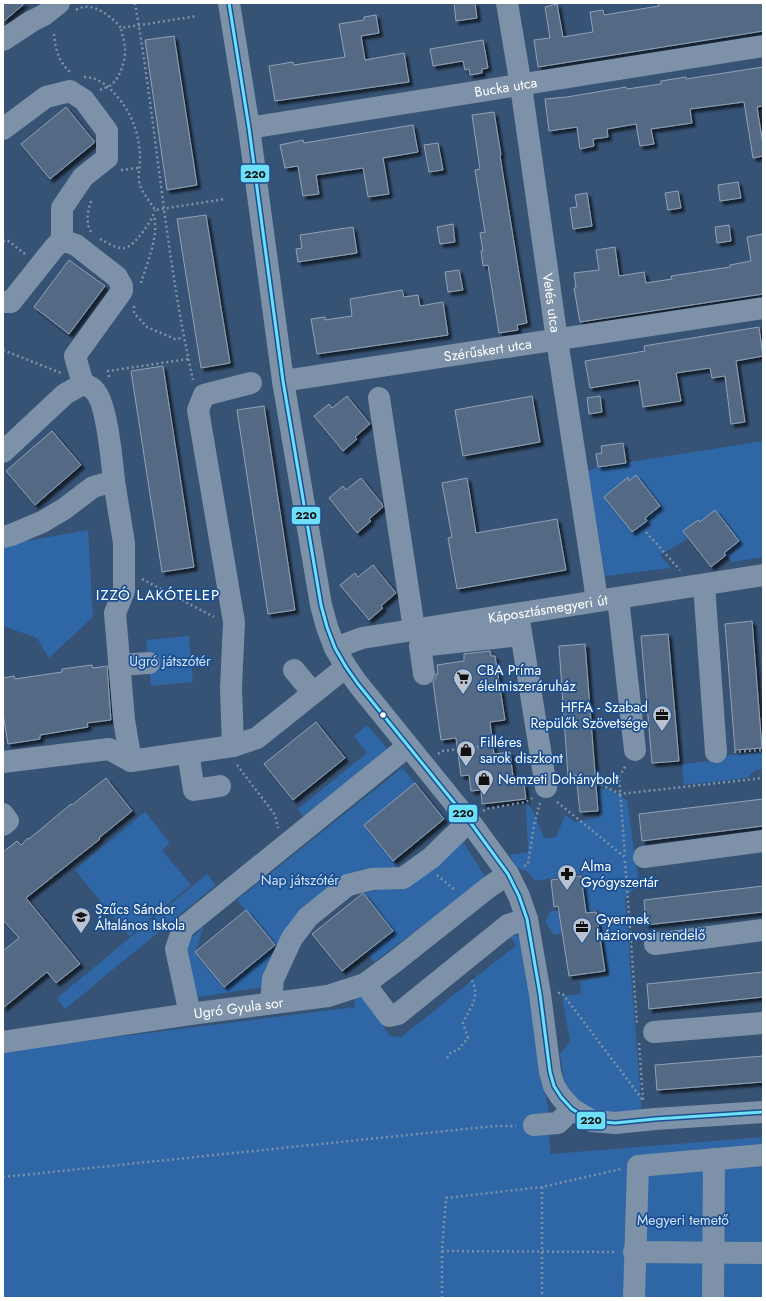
<svg xmlns="http://www.w3.org/2000/svg" width="766" height="1301" font-family="Jost,sans-serif">
<style>
.green{fill:#2f66a5}
.building{fill:#526984;stroke:#92a2b6;filter:url(#shadow)}
.lines{fill:none;stroke-linecap:round;stroke-linejoin:round}
.path{stroke:#7d92a8;stroke-width:2.5;stroke-dasharray:2 3;stroke-linecap:butt}
.minor{stroke:#7d92a8;stroke-width:22}
.bus-1-casing{stroke:#1b4f8f;stroke-width:6}
.bus-1{stroke:#6ddff8;stroke-width:3}
.bus-dot{fill:#fff;stroke:#1b4f8f;stroke-width:1.5}
.labels{text-anchor:middle;dominant-baseline:central;stroke-width:3.5;stroke-linejoin:round;paint-order:stroke}
.street-label{font-size:14px;fill:#fff;stroke:#1b4f8f}
.park-label{font-size:14px;fill:#cfe3fa;stroke:#1b4f8f}
.poi-label{font-size:14px;fill:#fff;stroke:#1b4f8f;text-anchor:start}
.neighbourhood-label{font-size:15px;letter-spacing:1px;fill:#fff;stroke:#1b4f8f}
.line-badge{stroke:#1b4f8f;stroke-width:1.5}
.pale-badge-label{font-size:11px;text-anchor:middle;font-weight:bold;fill:#111}
</style>
<defs>
<filter id="shadow"><feDropShadow dx="3.5" dy="3.5" stdDeviation="1" flood-color="#0009"/></filter>
</defs>
<rect width="100%" height="100%" fill="#365274"/>
<g class="green">
<path d="M763 441V557L732 562 724 553 739 541 715 510 700 522 698 520 683 531 689 538 660 555 671 568 605 576 588 471 598 467Z"/>
<path d="M88 530 93 617 49 658 37 638 3 626V543L9 544Z"/>
<path d="M189 636 193 682 151 686 146 640Z"/>
<path d="M367 725 391 753 307 821 298 809 367 753 354 736Z"/>
<path d="M762 752 763 769 755 770 747 778 684 785 682 764 712 761 722 756Z"/>
<path d="M402 768 415 783 393 861 398 867 360 870 337 883 263 987 194 998 183 946 204 926 195 952 224 987 275 945 237 900Z"/>
<path d="M608 788 627 800 639 884 625 897 642 1114 602 1115 571 1096 564 1080 560 1054 570 1041 562 996 581 994 580 981 609 976 599 910 560 916 562 933 554 935 545 922 551 911 586 907 582 873 535 881 528 872 516 867 510 855 528 852 526 802 533 811 544 838 556 837 565 815 575 822 600 817 597 790Z"/>
<path d="M145 812 170 843 162 850 191 885 129 936 75 870Z"/>
<path d="M462 840 486 878 374 962 366 952 393 930 364 893 409 882Z"/>
<path d="M207 874 216 885 65 1009 57 998Z"/>
<path d="M509 935H516L522 939 549 1115 550 1154 763 1137V1298H3V1051L355 1007 354 996 362 995 390 1036 401 1037 516 945Z"/>
</g>
<g class="building">
<path d="M3 3H25L3 22Z"/>
<path d="M454 3H475L477 18 456 21Z"/>
<path d="M658 3H763V31L538 67 534 40 550 38 545 7 557 4 563 37 593 32 590 12 603 10 604 15 659 6Z"/>
<path d="M376 15 379 33 361 36 365 60 404 53 409 82 275 101 269 66 293 62 294 65 345 57 339 24 364 20V17Z"/>
<path d="M174 36 197 185 167 190 145 40Z"/>
<path d="M483 40 488 68 482 69V73L470 75 469 69 465 70 463 61 433 66 430 49Z"/>
<path d="M763 67V106L757 107 763 145V156L753 158 744 102 690 109 692 123 651 129 654 144 640 146 636 124 607 129 608 137 593 139 594 146 580 149 577 127 549 131 545 99 567 97 626 87 627 89 661 84V81L686 77V79Z"/>
<path d="M66 107 94 141V143L50 179 21 144Z"/>
<path d="M494 112 501 155 500 156 527 323 517 325 518 330 499 333 488 265 483 266 481 251H483L480 233 485 232 475 170 480 169 472 115Z"/>
<path d="M413 125 418 152 383 158 389 194 368 197 363 168 316 175 319 194 303 196 298 166 285 168 280 145 303 140 304 143Z"/>
<path d="M438 143 443 170 429 172 424 145Z"/>
<path d="M738 182 741 198 720 201 718 185Z"/>
<path d="M678 191 681 208 668 210 665 193Z"/>
<path d="M587 193 592 226 573 229 570 208 577 207 575 195Z"/>
<path d="M206 215 230 363 201 368 177 219Z"/>
<path d="M453 224 455 242 440 244 437 227Z"/>
<path d="M729 225 731 241 717 243 715 227Z"/>
<path d="M353 227 357 253 298 262 296 249 302 248 300 235Z"/>
<path d="M763 234V294L580 322 574 288H576L574 273 599 270 596 250 615 247 619 276 644 272 646 283 672 279 671 276 730 267V265L751 261 747 237Z"/>
<path d="M69 260 105 286 69 334 34 307Z"/>
<path d="M459 270 463 290 448 292 445 272Z"/>
<path d="M402 290 404 297 418 295 420 306 443 302 448 335 317 354 311 319 325 317V320L352 316 350 299Z"/>
<path d="M759 327 763 356 736 361 745 422 731 424 725 376 712 378 710 368 676 373 681 401 643 407 639 380 590 388 585 361 645 351 644 346Z"/>
<path d="M163 366 194 567 162 572 131 371Z"/>
<path d="M347 396 370 424 355 437 357 439 343 451 314 416 329 404 332 408Z"/>
<path d="M532 396 540 442 463 456 455 410Z"/>
<path d="M600 396 602 412 589 414 587 398Z"/>
<path d="M264 406 295 610 268 614 237 410Z"/>
<path d="M52 431 81 465 35 505 6 471Z"/>
<path d="M623 443 626 463 598 467 596 454 602 453 601 446Z"/>
<path d="M636 475 660 506 645 518 647 521 632 532 604 497 628 477 629 481Z"/>
<path d="M361 478 382 504 383 507 369 519 371 521 357 533 329 498 343 486 346 490Z"/>
<path d="M467 478 476 533 557 519 566 570 457 589 448 538 452 537 442 483Z"/>
<path d="M715 510 739 541 724 553 726 555 711 567 683 531 698 520 700 522Z"/>
<path d="M373 565 396 593 381 606 383 608 369 620 340 585 355 573 358 577Z"/>
<path d="M752 621 762 748 735 750 725 624Z"/>
<path d="M668 634 679 761 652 763 641 636Z"/>
<path d="M585 644 598 811 580 812 576 775 568 776 559 646Z"/>
<path d="M490 651 491 656H495L505 720 490 722 494 754 510 752 514 785 524 784 526 799 482 804 481 790 471 791 469 775 461 776 456 738 441 740 433 682 436 678V674H438L437 665 464 661V654Z"/>
<path d="M92 665 93 668 107 666 111 720 87 723 88 727 40 735V739L8 744 3 713V678L14 676 15 679 62 672V669Z"/>
<path d="M316 722 345 758 293 800 264 764Z"/>
<path d="M106 778 132 811 99 838 100 839 26 898 80 964 56 983 47 972 3 1008V951L19 938 3 920V852L17 841 21 845 28 838 29 839 71 804 72 805Z"/>
<path d="M415 783 444 819 393 861 364 825Z"/>
<path d="M763 799V826L642 841 639 814Z"/>
<path d="M581 876 586 913 596 912 605 971 569 976 558 906 554 907 551 880Z"/>
<path d="M763 886V912L646 925 644 900Z"/>
<path d="M362 894H364L393 931 342 971 312 934Z"/>
<path d="M246 910 275 945 224 987 195 952Z"/>
<path d="M763 972V997L649 1009 647 984Z"/>
<path d="M763 1056V1082L657 1090 655 1065Z"/>
</g>
<g class="lines">
<g class="path">
<path d="M135 3C157 128 165 256 193 380"/>
<path d="M76 10C92 0 111 16 121 28L197 16"/>
<path d="M54 34C55 48 59 63 71 73"/>
<path d="M84 77C96 77 106 84 113 92 131 110 140 134 140 159 140 167 138 173 139 181 141 192 149 200 155 210L225 199"/>
<path d="M100 90C104 88 108 87 111 85 121 77 126 58 125 47 124 40 122 34 121 28"/>
<path d="M121 170 138 168"/>
<path d="M91 232C85 222 88 209 92 199"/>
<path d="M100 239C107 242 116 249 124 248 134 248 153 219 155 210"/>
<path d="M3 241 7 240 25 254"/>
<path d="M141 283C147 262 159 237 154 216"/>
<path d="M134 306V313L147 327 175 339 183 338"/>
<path d="M3 350 61 373"/>
<path d="M109 377 108 371 188 359"/>
<path d="M646 532 680 570"/>
<path d="M142 579 214 617"/>
<path d="M734 752 763 750"/>
<path d="M438 754 442 751 520 742"/>
<path d="M237 765 275 815 278 828"/>
<path d="M619 777 626 765"/>
<path d="M562 780H591L619 777 625 855"/>
<path d="M592 780 620 794 763 778"/>
<path d="M557 802 626 858"/>
<path d="M483 811 486 809 526 802 532 798"/>
<path d="M625 861 637 1024"/>
<path d="M524 866 528 864 534 825 540 803"/>
<path d="M437 875 455 890"/>
<path d="M558 993H562L642 1099"/>
<path d="M639 1043 643 1100"/>
<path d="M447 1058 451 1052 458 1050 468 1038 463 1023C471 1006 482 995 470 978"/>
<path d="M3 1177 494 1126H516"/>
<path d="M542 1187V1298"/>
<path d="M442 1251 616 1252"/>
<path d="M442 1298V1251L446 1198 542 1187 621 1169"/>
</g>
<g class="minor">
<path d="M229 3 249 128 283 381 321 605 327 627 335 648 346 667 358 684 473 826 508 874 519 896 527 919 540 994 550 1072 554 1086 561 1097 572 1109 592 1121 615 1123 655 1119 763 1112"/>
<path id="s1" d="M507 3 521 86 557 340 595 586 596 601"/>
<path d="M3 40 32 21 44 15 59 3"/>
<path id="s2" d="M249 128 763 46"/>
<path d="M3 129 46 97 70 91 84 100 107 131V158L83 177 62 208V240"/>
<path d="M3 302H11L54 248 62 240 76 245 117 277 122 286V291L75 356 83 384 65 394 3 452"/>
<path id="s3" d="M283 381 763 308"/>
<path d="M379 398 414 629"/>
<path d="M114 481 124 543V591L115 613 124 720 131 761"/>
<path d="M3 537 11 535 42 522 64 509 93 487 114 481C112 462 107 402 94 390 92 387 86 385 83 384"/>
<path d="M704 585 716 752"/>
<path d="M618 598 635 750"/>
<path d="M518 614 546 787"/>
<path id="s4" d="M335 648 362 638 763 575"/>
<path d="M119 665 149 663"/>
<path d="M294 670 313 693"/>
<path d="M424 674 420 646 521 635"/>
<path d="M233 746 231 688 234 622 198 410 204 395 251 383"/>
<path d="M188 753 194 790 220 786"/>
<path d="M3 762 109 749 131 761 233 746 257 738 346 667"/>
<path d="M3 814 8 821 3 825"/>
<path d="M644 857 763 841"/>
<path d="M655 944 763 930"/>
<path d="M365 984 389 1016 398 1014 508 925 527 919"/>
<path d="M271 1002 273 979 292 938 308 917 348 885 372 879 403 878 431 858 469 821"/>
<path d="M190 1014 176 949 183 928 408 746"/>
<path d="M654 1032 763 1023"/>
<path id="s5" d="M3 1042 190 1014 328 996 365 984 397 960 489 887 508 874"/>
<path d="M534 1125 558 1123 572 1109"/>
<path d="M634 1252 763 1253"/>
<path d="M634 1298 638 1166 763 1155"/>
<path d="M713 1298 714 1159"/>
</g>
<defs>
<path id="bus-1" d="M229 3 249 128 283 381 321 605 327 627 335 648 346 667 358 684 473 826 508 874 519 896 527 919 540 994 550 1072 554 1086 561 1097 572 1109 592 1121 615 1123 655 1119 763 1112"/>
</defs>
<use href="#bus-1" class="bus-1-casing"/>
<use href="#bus-1" class="bus-1"/>
</g>
<defs>
<symbol id="supermarket-pin" viewBox="-11 -11 22 30"><path d="M0 17L-7.5 6A9.5 9.5 0 1 1 7.5 6Z" fill="#b9c2ce" stroke="#1b4f8f"/><path d="M-6-5.5h2.5l.6 2H6L4.5 2H-2.5L-4.4-4H-6ZM-1.5 3.2a1.3 1.3 0 1 0 .1 0ZM3 3.2a1.3 1.3 0 1 0 .1 0Z" fill="#111"/></symbol>
<symbol id="office-pin" viewBox="-11 -11 22 30"><path d="M0 17L-7.5 6A9.5 9.5 0 1 1 7.5 6Z" fill="#b9c2ce" stroke="#1b4f8f"/><path d="M-6-3h4V-5.5h4V-3h4V5H-6ZM-1-4.5V-3h2v-1.5ZM-6 0V1H6V0Z" fill="#111"/></symbol>
<symbol id="shop-pin" viewBox="-11 -11 22 30"><path d="M0 17L-7.5 6A9.5 9.5 0 1 1 7.5 6Z" fill="#b9c2ce" stroke="#1b4f8f"/><path d="M-5-2.5h2.3a2.7 3.5 0 0 1 5.4 0H5L5.5 6h-11ZM-1.5-2.5h3a1.5 2.3 0 0 0-3 0Z" fill="#111"/></symbol>
<symbol id="pharmacy-pin" viewBox="-11 -11 22 30"><path d="M0 17L-7.5 6A9.5 9.5 0 1 1 7.5 6Z" fill="#b9c2ce" stroke="#1b4f8f"/><path d="M-2-6h4v4h4v4h-4v4h-4v-4h-4v-4h4Z" fill="#111"/></symbol>
<symbol id="school-pin" viewBox="-11 -11 22 30"><path d="M0 17L-7.5 6A9.5 9.5 0 1 1 7.5 6Z" fill="#b9c2ce" stroke="#1b4f8f"/><path d="M0-5L7-2L0 1L-7-2ZM-4 1L0 2.5L4 1V4Q0 6-4 4Z" fill="#111"/></symbol>
</defs>
<g fill-rule="evenodd">
<use href="#supermarket-pin" x="452" y="667" width="22" height="30"/>
<use href="#office-pin" x="651" y="704" width="22" height="30"/>
<use href="#shop-pin" x="455" y="739" width="22" height="30"/>
<use href="#shop-pin" x="473" y="768" width="22" height="30"/>
<use href="#pharmacy-pin" x="556" y="863" width="22" height="30"/>
<use href="#school-pin" x="70" y="906" width="22" height="30"/>
<use href="#office-pin" x="571" y="916" width="22" height="30"/>
</g>
<circle class="bus-dot" cx="383" cy="715" r="3.5"/>
<g class="labels">
<g class="street-label">
<text stroke="none"><textPath href="#s2" startOffset="260">Bucka utca</textPath></text>
<text stroke="none"><textPath href="#s1" startOffset="303">Vetés utca</textPath></text>
<text stroke="none"><textPath href="#s3" startOffset="207">Szérűskert utca</textPath></text>
<text stroke="none"><textPath href="#s4" startOffset="217">Káposztásmegyeri út</textPath></text>
<text stroke="none"><textPath href="#s5" startOffset="238">Ugró Gyula sor</textPath></text>
</g>
<g class="park-label">
<text x="170" y="661">Ugró játszótér</text>
<text x="300" y="880">Nap játszótér</text>
<text x="683" y="1220">Megyeri temető</text>
</g>
<g class="poi-label">
<text x="477" y="670">CBA Príma<tspan x="477" dy="16">élelmiszeráruház</tspan></text>
<text x="648" y="707" text-anchor="end">HFFA - Szabad<tspan x="648" dy="16">Repülők Szövetsége</tspan></text>
<text x="480" y="742">Filléres<tspan x="480" dy="16">sarok diszkont</tspan></text>
<text x="498" y="779">Nemzeti Dohánybolt</text>
<text x="581" y="866">Alma<tspan x="581" dy="16">Gyógyszertár</tspan></text>
<text x="95" y="909">Szűcs Sándor<tspan x="95" dy="16">Általános Iskola</tspan></text>
<text x="596" y="919">Gyermek<tspan x="596" dy="16">háziorvosi rendelő</tspan></text>
</g>
<g class="neighbourhood-label">
<text x="158" y="595">IZZÓ LAKÓTELEP</text>
</g>
</g>
<g class="line-badge">
<rect x="240" y="164" width="30" height="19" rx="4" fill="#6ddff8"/>
<rect x="291" y="506" width="30" height="19" rx="4" fill="#6ddff8"/>
<rect x="448" y="804" width="30" height="19" rx="4" fill="#6ddff8"/>
<rect x="576" y="1111" width="30" height="19" rx="4" fill="#6ddff8"/>
</g>
<g class="pale-badge-label">
<text x="255" y="178">220</text>
<text x="306" y="519">220</text>
<text x="463" y="817">220</text>
<text x="591" y="1124">220</text>
</g>
<rect width="766" height="1301" fill="none" stroke="#ffffff" stroke-width="8"/>
</svg>
